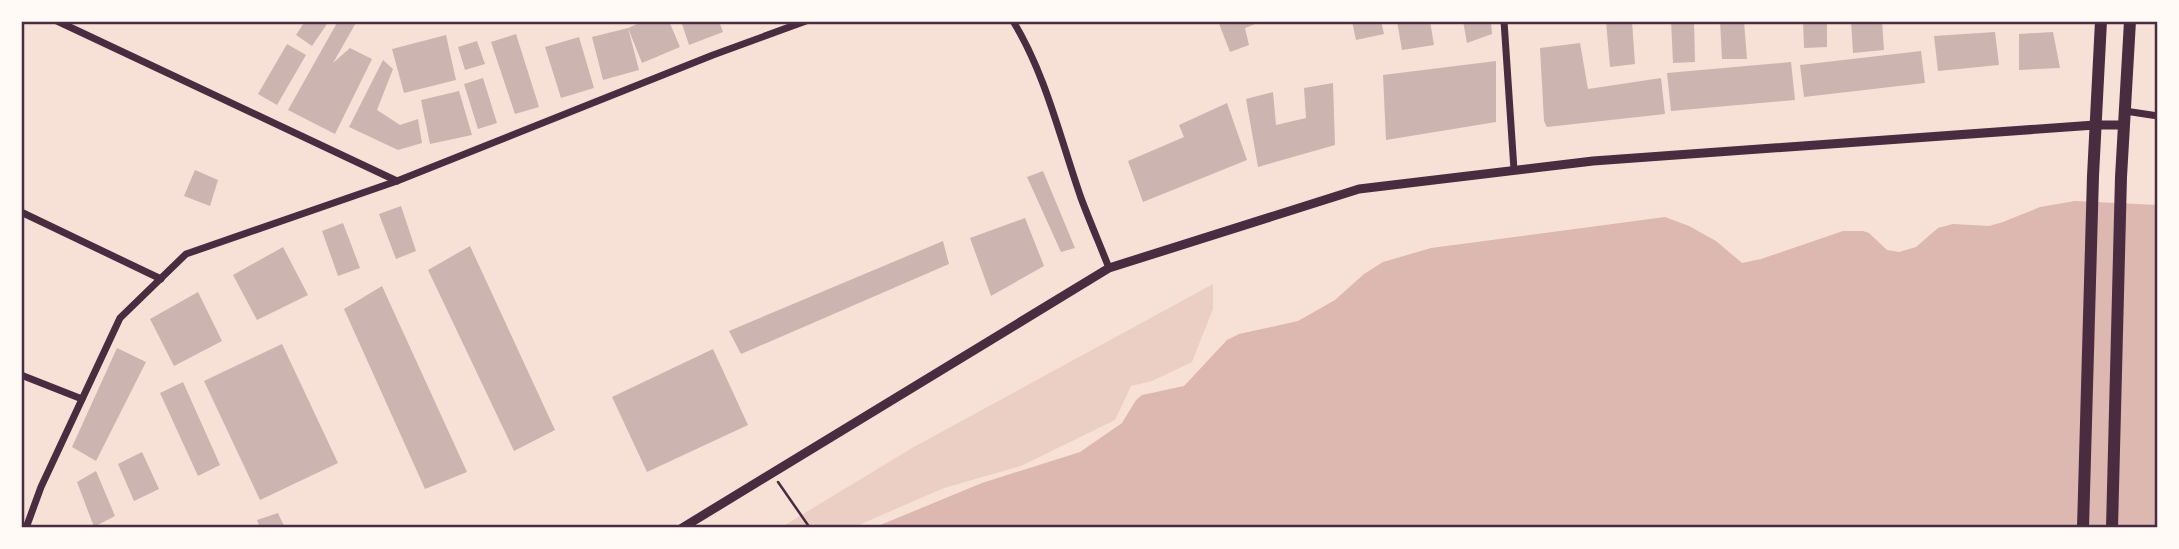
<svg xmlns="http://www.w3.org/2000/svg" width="2179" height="549" font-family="Commissioner,sans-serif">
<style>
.green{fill:#ebcfc5}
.water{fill:#dcb8b0}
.building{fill:#ccb4b1}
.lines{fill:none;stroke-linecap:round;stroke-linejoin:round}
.path{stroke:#4a2c40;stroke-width:2.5}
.minor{stroke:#4a2c40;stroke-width:7}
.tertiary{stroke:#4a2c40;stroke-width:9}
.primary{stroke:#4a2c40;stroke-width:12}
.neatline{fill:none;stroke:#4a2c40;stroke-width:2.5}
</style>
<rect width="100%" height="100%" fill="#f7e1d7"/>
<path class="green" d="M1213 284V309L1192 362 1152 381 1131 386 1115 420 1021 466 944 488 852 528H780L912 448Z"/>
<path class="water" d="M2075 201 2158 205V528H873L982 483 1080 452 1122 423 1136 400 1142 395 1184 386 1227 340 1239 334 1298 321 1335 300 1364 274 1383 262 1431 248 1665 217 1689 226 1716 241 1742 263 1761 259 1843 231H1863L1869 233 1887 250 1899 252 1916 247 1938 228 1953 224 1989 226 2003 222 2040 207Z"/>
<g class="building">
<path d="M305 21H329L312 46 296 35Z"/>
<path d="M338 21H357L333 63 350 48 372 59 335 134 288 110Z"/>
<path d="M644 21H669L680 47 642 63 628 28 639 70 603 80 592 37 628 28Z"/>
<path d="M681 21H719L723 32 689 45Z"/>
<path d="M1218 21H1263L1245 28 1249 45 1230 52Z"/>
<path d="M1352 21H1381L1384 34 1356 40Z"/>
<path d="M1397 21H1430L1434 45 1402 50Z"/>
<path d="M1463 21H1491L1492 34 1467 43Z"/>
<path d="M1606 21H1632L1635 64 1610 67Z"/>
<path d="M1671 21H1694L1695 62 1673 63Z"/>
<path d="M1720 21H1744L1747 59H1722Z"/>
<path d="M1803 21H1827V47L1804 48Z"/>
<path d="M1851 21H1882L1884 50 1853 53Z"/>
<path d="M1995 32 1999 65 1938 71 1934 36Z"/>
<path d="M2053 32 2060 68 2019 70V34Z"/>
<path d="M516 34 539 107 515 114 491 42Z"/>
<path d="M446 35 456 80 404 93 392 49Z"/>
<path d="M579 37 594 88 561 98 545 47Z"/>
<path d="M477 41 485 64 465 70 458 47Z"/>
<path d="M1580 43 1588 89 1661 78 1665 114 1547 127 1544 121 1540 48Z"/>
<path d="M287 44 306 55 277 105 258 94Z"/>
<path d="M1921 51 1925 83 1804 97 1800 65Z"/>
<path d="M383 60 393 69 377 110 400 125 418 119 422 143 398 150 349 127Z"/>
<path d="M1496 61V122L1386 140 1383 75Z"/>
<path d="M1791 62 1795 100 1671 111 1667 73Z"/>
<path d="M483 78 497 123 478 129 464 84Z"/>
<path d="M1333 83 1335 145 1258 167 1246 99 1273 92 1276 125 1306 118 1304 88Z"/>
<path d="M459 91 472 135 430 144 421 100Z"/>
<path d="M1227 103 1247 160 1143 202 1128 161 1184 137 1179 125Z"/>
<path d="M195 170 218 180 210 206 184 196Z"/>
<path d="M1043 171 1075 248 1061 252 1027 177Z"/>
<path d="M401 206 416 251 396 259 379 214Z"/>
<path d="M1025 218 1044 266 991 296 970 238Z"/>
<path d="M343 223 360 268 338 276 322 231Z"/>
<path d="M943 241 949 264 741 354 729 331Z"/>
<path d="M470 246 555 430 514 451 428 270Z"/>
<path d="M283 247 308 295 257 320 233 275Z"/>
<path d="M382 286 467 472 425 489 344 309Z"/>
<path d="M198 292 222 341 174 366 150 319Z"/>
<path d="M282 344 338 463 260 500 204 381Z"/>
<path d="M117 348 146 362 96 461 72 447Z"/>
<path d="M713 349 748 425 647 472 612 397Z"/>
<path d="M183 382 220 465 198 476 160 393Z"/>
<path d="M142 452 159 489 134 501 118 464Z"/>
<path d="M96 471 115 516 94 527 77 482Z"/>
<path d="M278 513 285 528H260L257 520Z"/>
</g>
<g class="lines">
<path class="path" d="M778 482 810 528"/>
<g class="minor">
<path d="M57 21 397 181"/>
<path d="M1013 21C1046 75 1060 138 1081 198 1090 222 1100 245 1109 268"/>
<path d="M1504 21 1514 170"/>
<path d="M2125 111 2158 116"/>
<path d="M21 212 161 279"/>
<path d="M21 375 82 399"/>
<path d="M26 528 41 487 120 318 186 254 397 181 713 55 806 21"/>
</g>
<path class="tertiary" d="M682 528 1109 268 1359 189 1593 161 2095 125H2124"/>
<g class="primary">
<path d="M2083 528 2093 176 2101 21"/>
<path d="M2112 528 2121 177 2130 21"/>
</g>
</g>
<rect width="2179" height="549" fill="none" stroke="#fffaf5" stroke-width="46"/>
<rect x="23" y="23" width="2133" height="503" class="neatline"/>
</svg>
